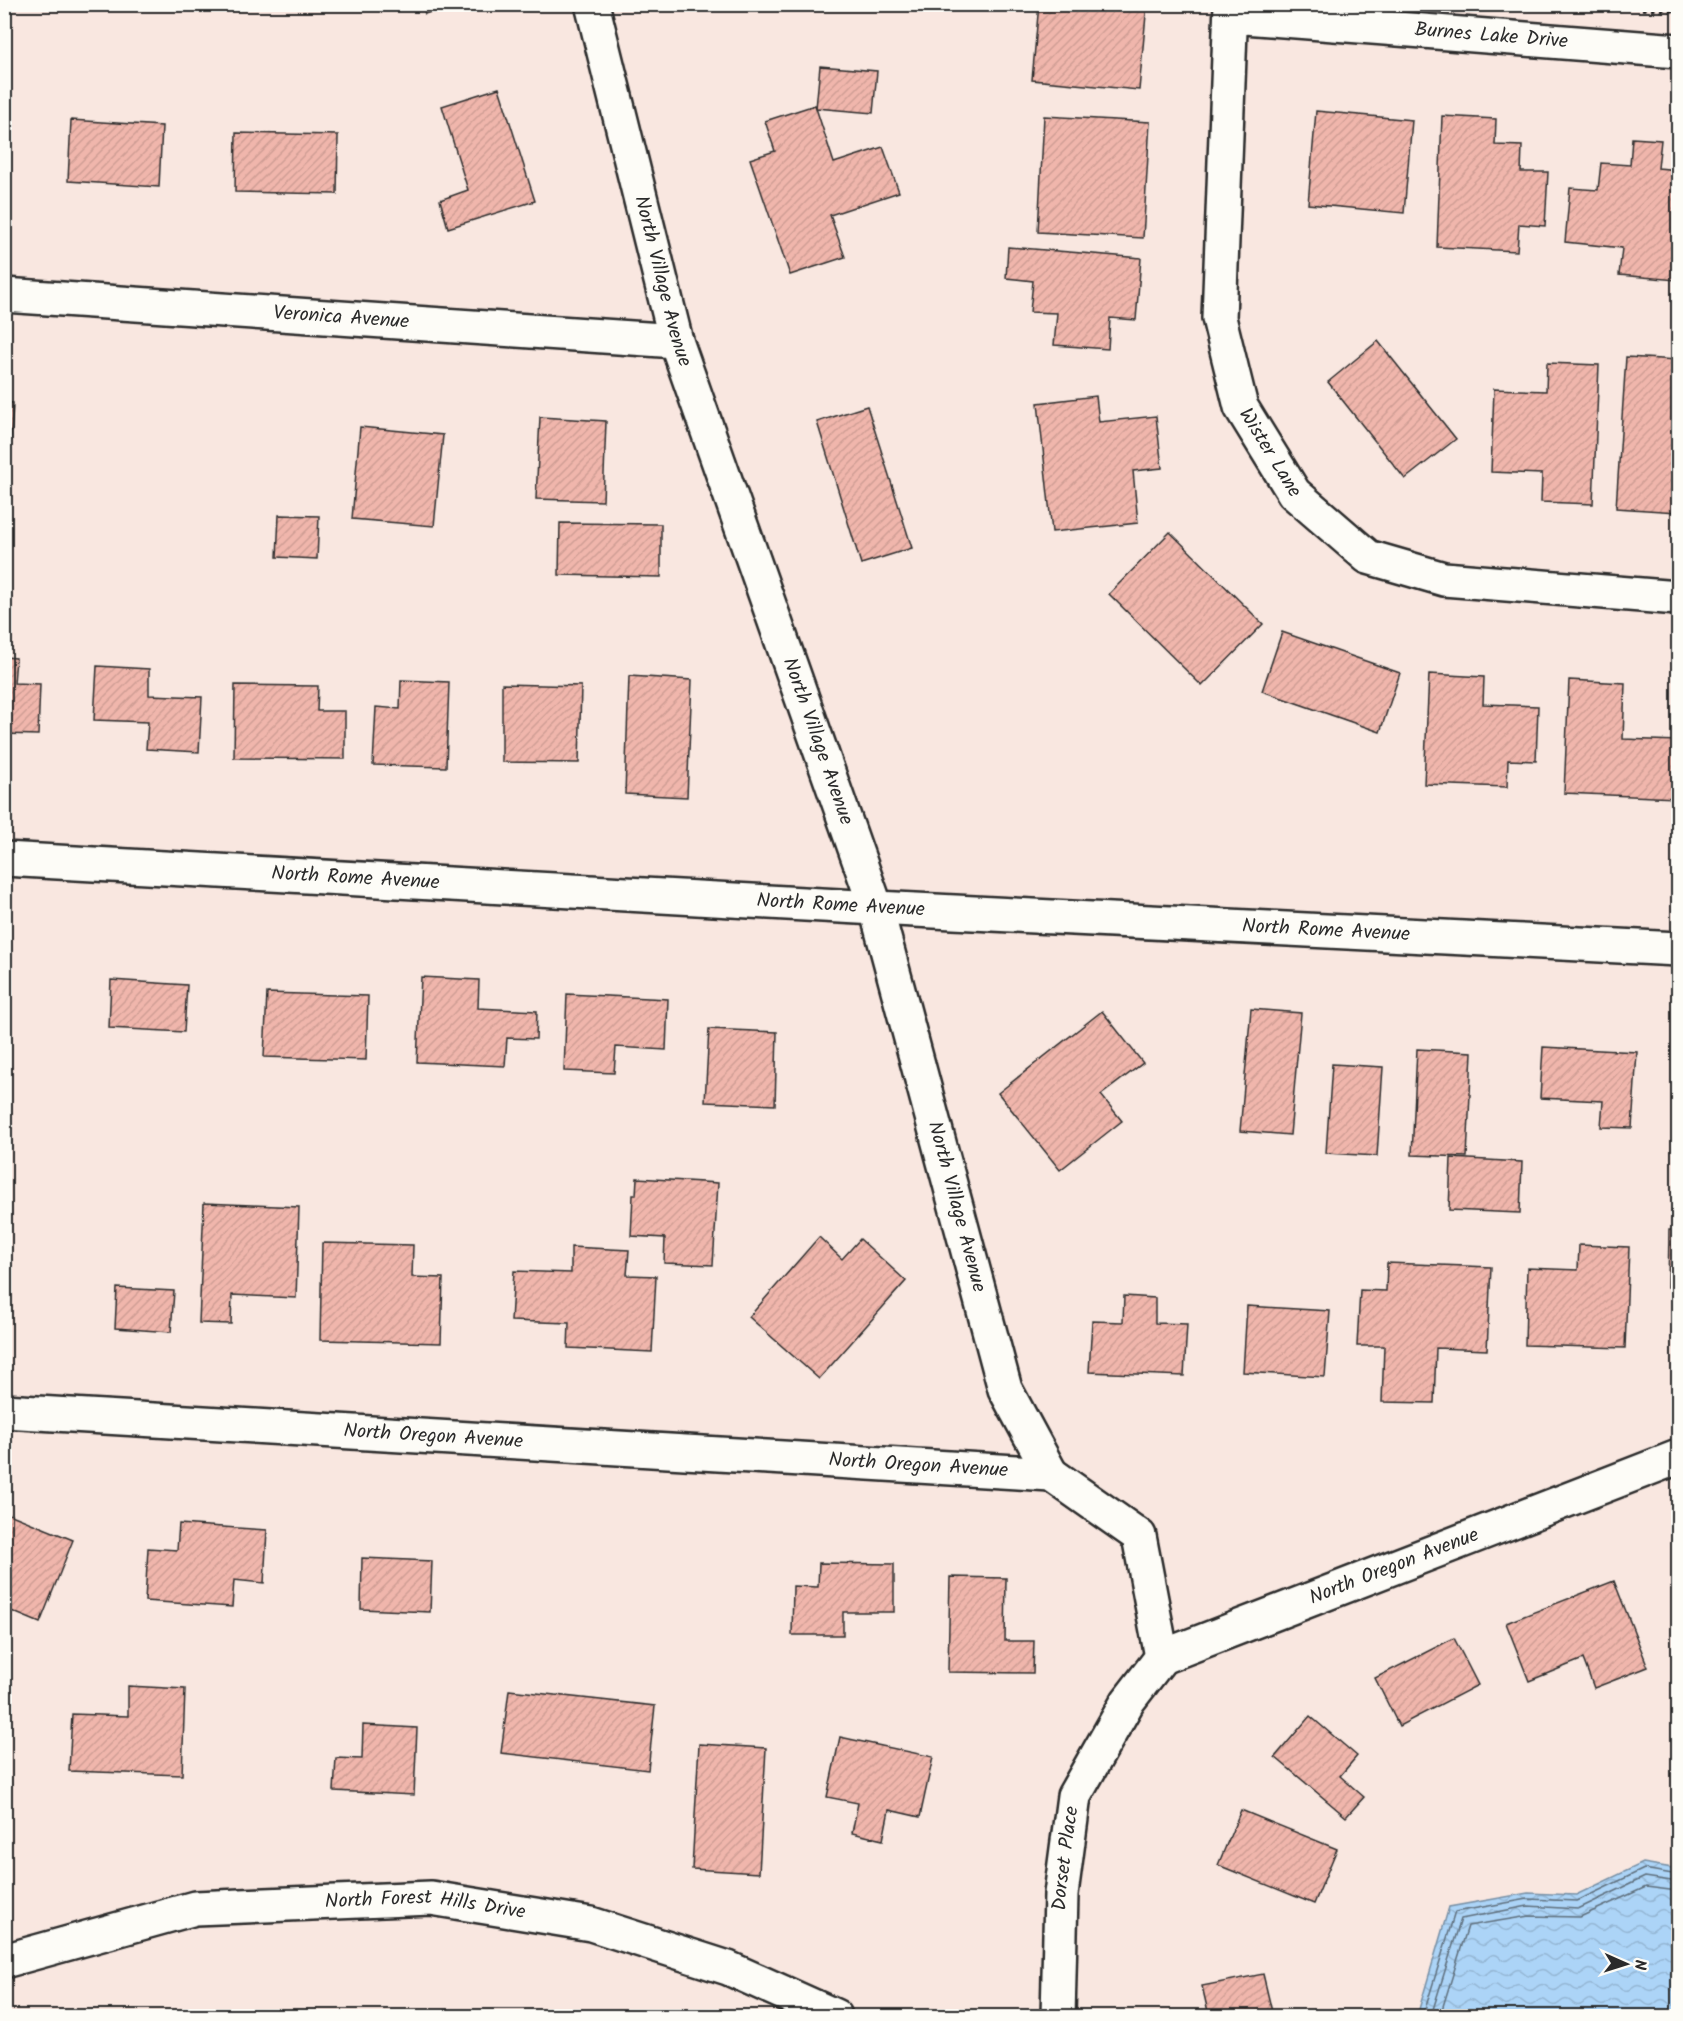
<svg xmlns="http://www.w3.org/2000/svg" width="1683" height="2021" font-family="Kalam,sans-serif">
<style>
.water{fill:url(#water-waves);stroke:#7890a5;stroke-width:1.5}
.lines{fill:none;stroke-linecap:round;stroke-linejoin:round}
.shore{stroke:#5f6f7d;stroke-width:1.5}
.building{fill:url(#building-hatch);stroke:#2b2b2b;stroke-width:1.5}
.street-casing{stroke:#2b2b2b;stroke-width:38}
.secondary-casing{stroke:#2b2b2b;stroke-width:38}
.path{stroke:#2b2b2b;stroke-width:4;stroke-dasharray:4.5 4.5;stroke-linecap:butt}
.street{stroke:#fdfcf7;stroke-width:33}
.secondary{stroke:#fdfcf7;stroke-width:33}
.labels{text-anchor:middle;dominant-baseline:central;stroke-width:5;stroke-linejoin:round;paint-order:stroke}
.street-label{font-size:20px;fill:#2b2b2b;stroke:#fdfcf7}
</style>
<defs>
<pattern id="water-waves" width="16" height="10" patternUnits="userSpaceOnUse" patternTransform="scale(1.5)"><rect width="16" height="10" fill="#acd4f7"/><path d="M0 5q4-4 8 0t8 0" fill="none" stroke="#94b6d4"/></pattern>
<pattern id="building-hatch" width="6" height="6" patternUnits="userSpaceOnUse" patternTransform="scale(1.5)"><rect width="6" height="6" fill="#f0b6ac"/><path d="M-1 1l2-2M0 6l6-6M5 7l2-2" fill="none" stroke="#ce9d94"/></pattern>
</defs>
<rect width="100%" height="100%" fill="#f9e7e0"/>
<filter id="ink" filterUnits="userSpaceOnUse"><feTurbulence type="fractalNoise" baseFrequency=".0167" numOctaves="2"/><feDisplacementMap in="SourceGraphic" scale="12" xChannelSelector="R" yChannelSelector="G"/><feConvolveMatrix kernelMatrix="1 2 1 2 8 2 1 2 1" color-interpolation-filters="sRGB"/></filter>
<g filter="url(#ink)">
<path class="water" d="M1643 1863 1678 1869V2016H1417L1449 1907 1528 1893 1576 1895Z"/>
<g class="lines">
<g class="shore">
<path d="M1423 2016 1455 1912 1528 1899 1577 1901 1644 1869 1678 1875"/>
<path d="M1431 2016 1461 1919 1528 1906 1578 1909 1645 1877 1678 1882"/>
<path d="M1440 2016 1468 1926 1529 1916 1580 1917 1646 1887 1678 1891"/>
</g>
</g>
<g class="building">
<path d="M422 4H452L425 14Z"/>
<path d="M1039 4H1147L1139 90 1032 80Z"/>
<path d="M820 66 877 71 873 113 816 108Z"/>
<path d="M499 88 535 201 448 228 440 200 468 190 442 106Z"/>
<path d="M815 105 834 163 883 147 899 192 830 215 845 257 790 275 750 159 775 151 765 121Z"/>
<path d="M1316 111 1412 120 1404 213 1308 204Z"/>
<path d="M1044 116 1150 122 1143 238 1038 232Z"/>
<path d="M1442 116 1496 119 1495 145 1522 146 1521 172H1548L1545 226 1519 224 1517 251 1437 247Z"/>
<path d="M71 120 162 126 159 187 68 181Z"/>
<path d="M236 133 338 135 337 194 235 192Z"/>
<path d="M1632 138 1661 140 1658 168 1678 170 1677 280 1619 275 1622 248 1565 242 1570 188 1598 190 1601 163 1630 165Z"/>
<path d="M1008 247 1141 258 1136 320 1110 318 1108 349 1054 345 1057 313 1030 312 1033 281 1006 278Z"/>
<path d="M1378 341 1456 439 1405 479 1328 382Z"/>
<path d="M1626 357 1678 360V481L1677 512 1616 508Z"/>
<path d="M1547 363 1599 365 1593 504 1541 502 1542 474 1491 472 1494 389 1546 391Z"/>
<path d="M1096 396 1099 422 1156 416 1162 468 1133 471 1138 523 1052 532 1038 403Z"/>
<path d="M4 402 13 403 7 497H4Z"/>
<path d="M867 406 912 548 861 564 817 422Z"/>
<path d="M540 417 606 421 603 501 536 499Z"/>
<path d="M360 427 443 435 434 526 352 519Z"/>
<path d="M279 515 319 516 317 559 277 557Z"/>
<path d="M560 523 661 524V577L559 575Z"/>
<path d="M1170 532 1263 624 1202 686 1109 594Z"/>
<path d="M1282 632 1400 673 1380 732 1262 691Z"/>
<path d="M4 657 16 658 14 683 40 684 38 735 4 734Z"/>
<path d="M97 666 149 669V695L202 697 199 752 146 749 148 722 94 720Z"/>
<path d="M1429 674 1484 677 1483 704 1538 706 1536 761 1508 760 1507 787 1424 784Z"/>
<path d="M629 676 692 680 687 797 625 794Z"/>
<path d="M401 680 449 682 446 767 373 765 376 707 400 709Z"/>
<path d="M1569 680 1625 683 1623 739 1678 741 1676 798 1564 793Z"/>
<path d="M502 684 581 686 579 763 502 762Z"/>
<path d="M235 685 318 686 317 711H345V759L234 758Z"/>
<path d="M421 977 479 980 478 1008 537 1011 536 1039 507 1038 505 1066 417 1062Z"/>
<path d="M111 980 187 985 184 1032 109 1028Z"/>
<path d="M267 993 368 996 366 1060 264 1057Z"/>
<path d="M567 994 668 999 666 1050 616 1047 614 1073 564 1071Z"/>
<path d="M1251 1009 1301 1013 1290 1135 1240 1131Z"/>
<path d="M1102 1011 1143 1063 1101 1095 1122 1121 1060 1170 998 1093Z"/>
<path d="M709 1029 777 1032 775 1105 705 1102Z"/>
<path d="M1543 1047 1637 1052 1632 1128 1601 1127 1603 1101 1540 1098Z"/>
<path d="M1417 1049 1472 1052 1467 1157 1412 1155Z"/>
<path d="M1332 1064 1383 1067 1377 1156 1326 1153Z"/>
<path d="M1451 1158 1522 1162 1520 1213 1449 1210Z"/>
<path d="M637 1178 718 1183 713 1265 664 1263 665 1238 631 1236 633 1195H636Z"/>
<path d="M204 1203 299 1207 296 1298 232 1295 231 1324 199 1323Z"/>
<path d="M1669 1230H1678V1287H1668Z"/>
<path d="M819 1237 842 1259 860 1239 906 1281 819 1379 749 1317Z"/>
<path d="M322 1243 413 1245 412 1277 443 1278 441 1343 320 1340Z"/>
<path d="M1579 1245 1629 1247 1625 1348 1525 1345 1527 1268 1578 1270Z"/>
<path d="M571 1247 629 1250 627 1275 656 1276 652 1352 568 1348 569 1323 511 1321 514 1271 571 1273Z"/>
<path d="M1387 1263 1491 1267 1487 1350 1436 1348 1434 1403 1382 1402 1384 1346H1357L1360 1290 1386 1291Z"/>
<path d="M117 1288 174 1291 171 1332 115 1328Z"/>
<path d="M1124 1296 1155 1298V1323L1187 1324 1184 1376 1089 1372 1092 1321 1123 1322Z"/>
<path d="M1247 1306 1330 1311 1325 1377 1243 1372Z"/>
<path d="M4 1512 73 1540 40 1623 4 1608Z"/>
<path d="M179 1524 267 1530 264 1583 234 1580 232 1607 145 1601 148 1548 177 1550Z"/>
<path d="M362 1558 432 1561 430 1612 361 1609Z"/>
<path d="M819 1563 894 1564V1612H843V1635H792L793 1586 818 1587Z"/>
<path d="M950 1577 1006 1578 1005 1641H1034L1033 1673 948 1672Z"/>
<path d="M1614 1581 1648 1667 1594 1688 1583 1659 1529 1681 1506 1623Z"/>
<path d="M1454 1638 1478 1685 1399 1726 1375 1678Z"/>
<path d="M128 1686 185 1689 182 1775 69 1771 72 1714 128 1716Z"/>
<path d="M509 1690 655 1706 648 1770 501 1753Z"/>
<path d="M1310 1716 1357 1756 1340 1776 1364 1797 1346 1817 1275 1757Z"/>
<path d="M363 1725 417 1728 414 1795 334 1791 336 1758 362 1759Z"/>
<path d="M840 1737 933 1757 920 1817 889 1810 883 1840 852 1833 858 1803 827 1797Z"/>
<path d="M699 1744 766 1748 759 1873 692 1869Z"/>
<path d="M1241 1810 1337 1849 1314 1904 1218 1865Z"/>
<path d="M1263 1974 1273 2016H1209L1202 1986Z"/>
<path d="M228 2011 229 2016H192Z"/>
</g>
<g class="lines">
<defs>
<g id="street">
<path id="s1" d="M592 4 676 341 876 908 1005 1389 1051 1474"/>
<path id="s2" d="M1231 4 1219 318 1241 407 1294 493 1368 557 1444 579 1678 598"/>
<path id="s3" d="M1231 16 1678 51"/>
<path id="s4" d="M4 295 676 341"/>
<path id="s5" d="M4 1411 1051 1474 1139 1536 1162 1657"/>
<path id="s6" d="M1162 1657 1678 1457"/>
<path id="s7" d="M4 1961 195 1908 431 1898 591 1924 728 1968 835 2016"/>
<path id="s8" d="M1058 2016 1061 1894 1074 1796 1128 1701 1162 1657"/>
</g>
<g id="secondary">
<path id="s9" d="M4 859 876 908 1678 949"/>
</g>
</defs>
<use href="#street" class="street-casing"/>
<use href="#secondary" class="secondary-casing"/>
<path class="path" d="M1642 9 1678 11"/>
<use href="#street" class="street"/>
<use href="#secondary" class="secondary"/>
</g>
</g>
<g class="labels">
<g class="street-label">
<text stroke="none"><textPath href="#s3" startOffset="261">Burnes Lake Drive</textPath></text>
<text stroke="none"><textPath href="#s1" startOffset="286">North Village Avenue</textPath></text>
<text stroke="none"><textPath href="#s4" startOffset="338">Veronica Avenue</textPath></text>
<text stroke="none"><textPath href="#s2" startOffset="460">Wister Lane</textPath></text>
<text stroke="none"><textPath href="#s1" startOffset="772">North Village Avenue</textPath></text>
<text stroke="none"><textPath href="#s9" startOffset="352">North Rome Avenue</textPath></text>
<text stroke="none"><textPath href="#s9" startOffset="838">North Rome Avenue</textPath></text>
<text stroke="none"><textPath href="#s9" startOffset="1324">North Rome Avenue</textPath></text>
<text stroke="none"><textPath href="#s1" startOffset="1258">North Village Avenue</textPath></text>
<text stroke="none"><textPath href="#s5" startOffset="430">North Oregon Avenue</textPath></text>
<text stroke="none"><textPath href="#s5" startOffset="916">North Oregon Avenue</textPath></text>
<text stroke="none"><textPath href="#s6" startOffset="249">North Oregon Avenue</textPath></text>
<text stroke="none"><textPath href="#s8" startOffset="158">Dorset Place</textPath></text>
<text stroke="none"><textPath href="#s7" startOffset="429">North Forest Hills Drive</textPath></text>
</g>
</g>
<rect width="1683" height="2021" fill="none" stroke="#fdfcf7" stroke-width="24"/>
<rect x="12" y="12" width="1659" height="1997" fill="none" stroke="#2b2b2b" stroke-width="2" filter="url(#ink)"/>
<g transform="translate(1626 1964) rotate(93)" stroke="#fdfcf7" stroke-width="4.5" paint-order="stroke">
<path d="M0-4.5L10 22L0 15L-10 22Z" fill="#2b2b2b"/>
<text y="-9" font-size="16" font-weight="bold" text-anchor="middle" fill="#2b2b2b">N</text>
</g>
</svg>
